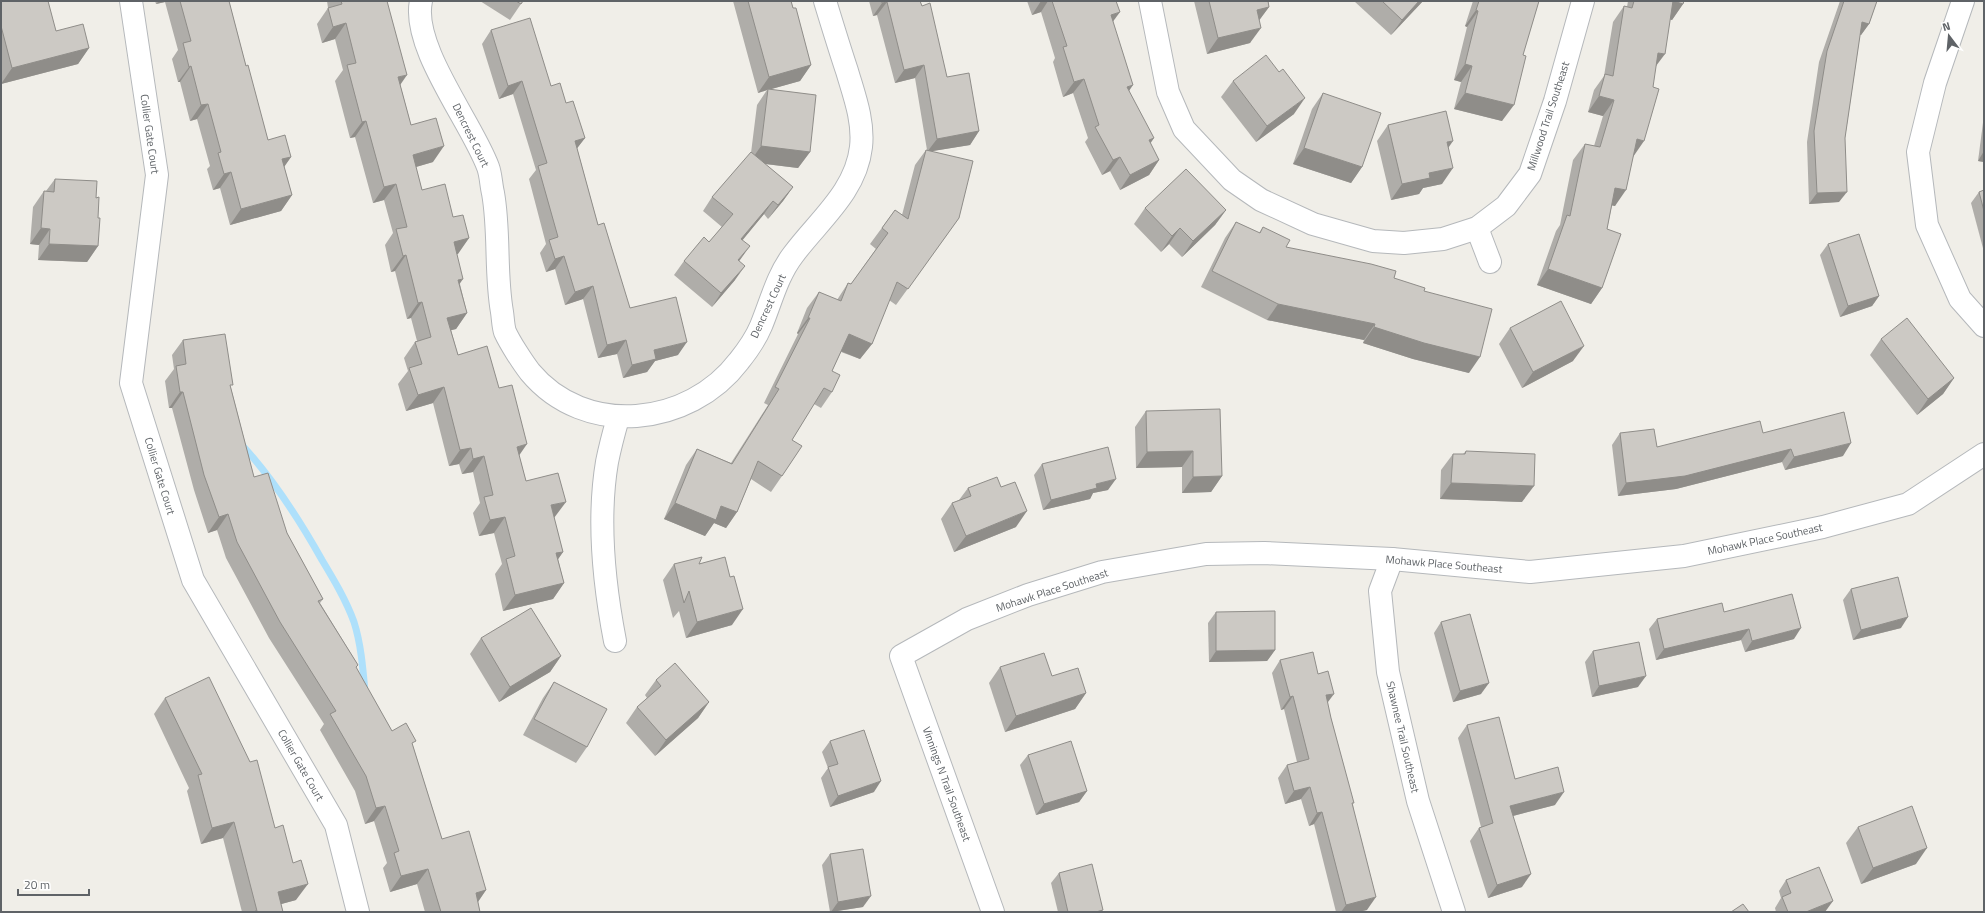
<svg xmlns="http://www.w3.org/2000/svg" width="1985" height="913" font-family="'Titillium Web',sans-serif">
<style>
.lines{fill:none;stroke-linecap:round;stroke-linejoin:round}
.stream{stroke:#aee0fb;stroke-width:7}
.minor-casing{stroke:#b5b8bb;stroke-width:24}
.minor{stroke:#fff;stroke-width:22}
.wall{fill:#afada9}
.shaded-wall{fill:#8f8d89}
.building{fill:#ccc9c4;stroke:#8f8d89}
.labels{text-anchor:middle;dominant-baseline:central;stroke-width:3;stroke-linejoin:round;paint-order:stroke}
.street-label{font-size:11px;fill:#5f6367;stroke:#fff}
</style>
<rect width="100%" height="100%" fill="#f0eee8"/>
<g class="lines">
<path class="stream" d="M242 445C273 479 299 519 322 560 334 580 346 600 354 622 361 644 363 669 365 692"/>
<defs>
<g id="minor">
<path d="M131 1 157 175 131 383 193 580 336 825 358 912"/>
<path d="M421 1C411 47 472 123 488 167 491 175 491 185 493 193 500 232 495 272 502 312 503 318 503 326 505 332 510 343 523 363 530 372 585 438 689 427 739 361 747 351 756 338 761 326 771 302 777 276 793 255 818 221 856 192 861 147 864 121 854 95 847 71 839 47 832 24 825 1"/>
<path d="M1150 1 1168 92 1184 129 1232 180 1261 200 1313 224 1373 241 1404 243 1443 239 1477 228 1506 206 1530 174 1555 101 1583 1"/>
<path d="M1963 1 1935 83 1918 152 1927 225 1960 299 1984 326"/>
<path d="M1477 228 1490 262"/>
<path d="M1392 559 1380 591 1388 672 1418 801 1454 912"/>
<path d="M615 641C604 584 597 521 607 462 610 447 614 432 618 418"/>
<path d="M993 912 901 656 967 619 1028 595 1102 572 1206 554 1264 553 1392 559 1530 572 1684 556 1823 527 1908 504 1984 454"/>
</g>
</defs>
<use href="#minor" class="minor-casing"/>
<use href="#minor" class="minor"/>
</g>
<g class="wall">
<path d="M1 1 56 31 89 48 78 64 1 84Z"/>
<path d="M155 1H229L246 66 268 140 291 157 284 166 292 195 281 211 230 225 220 188 213 190 207 169 210 166 197 119 190 121 180 82H178L172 59 178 50 165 2 156 4Z"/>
<path d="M327 1H387L400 84 411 125 433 162 416 167 422 190 453 217 469 238 457 254 460 284 467 313 456 329 451 330 458 355 519 455 526 481 554 518 563 552 558 559 564 583 553 599 503 611 495 574 502 564 494 533 479 536 473 513 480 503 473 472 462 474 459 464 449 466 433 403 406 411 398 384 408 371 404 358 415 342 417 341 411 318 407 319 395 271 391 272 385 245 393 233 384 200 373 203 355 137 350 138 335 81 343 70 335 39 322 43 317 24 328 8Z"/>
<path d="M480 1H523L510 20Z"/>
<path d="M733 1H791L811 65 800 81 771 89 810 152 798 168 765 164 793 187 783 201 768 219 764 214 742 240 735 280 712 307 674 275 684 261 709 242 722 227 703 211 712 197 751 153 757 105 767 90 758 93Z"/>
<path d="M869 1H920L947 77 979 131 970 145 932 151 959 218 896 305 889 300 872 344 860 359 841 352 832 371V392L821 408 814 404 792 440 782 476 771 492 751 479 737 512 726 528 714 523 705 536 664 519 686 465 697 449 731 463 768 405 764 403 798 334 797 333 807 308 819 292 837 300 848 283 851 284 876 249 870 244 895 210 902 215 915 165 926 150H927L915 78 895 83 877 15 873 16Z"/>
<path d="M1027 1H1116L1113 22 1129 91 1150 143 1159 160 1149 175 1120 190 1110 171 1102 175 1085 142 1088 138 1073 93 1063 97 1053 62 1055 58 1041 12 1032 15Z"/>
<path d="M1194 1H1268L1269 7 1259 20 1250 43 1207 54Z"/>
<path d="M1354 1H1423L1391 35Z"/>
<path d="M1473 1H1539L1502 121 1454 109 1461 82 1454 80 1467 27 1465 26Z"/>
<path d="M1628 1H1684L1683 4 1672 20 1670 19 1656 66 1633 157 1615 206 1612 205 1607 229 1602 288 1591 304 1537 285 1556 231 1560 225 1573 160 1585 144 1594 146 1603 116 1588 112 1594 90 1604 76 1613 22 1624 6 1627 7Z"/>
<path d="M1840 1H1877L1869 24 1861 35H1860L1845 138 1839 202 1809 204 1807 142 1819 62Z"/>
<path d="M491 30 551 86 566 103 585 138 577 148 598 225 630 308 678 355 655 361 647 372 623 378 617 354 598 358 583 299 565 305 555 269 546 272 540 253 546 244 529 179 536 170 513 94 499 99 482 44Z"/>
<path d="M1233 81 1294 114 1256 142 1221 97Z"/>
<path d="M1323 93 1362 167 1351 183 1293 164 1312 109Z"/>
<path d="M1984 115V162L1978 161Z"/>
<path d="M1388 125 1448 148 1442 184 1423 188 1419 194 1391 200 1377 141Z"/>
<path d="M55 179 98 218V246L87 262 38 260 39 245 30 244 33 207 44 191H46Z"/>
<path d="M1984 190V252L1971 203 1979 192Z"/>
<path d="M1145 208 1226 210 1215 225 1182 257 1169 244 1161 252 1134 224Z"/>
<path d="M1236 222 1259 233 1263 227 1286 247 1394 278 1424 291 1469 373 1413 359 1363 343 1364 340 1267 320 1201 287 1225 238Z"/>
<path d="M1828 244 1879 296 1872 306 1840 317 1820 255Z"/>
<path d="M1510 328 1573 361 1522 388 1499 344Z"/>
<path d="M1881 339 1954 378 1943 394 1917 415 1870 355Z"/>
<path d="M183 340 231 388 254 477 287 533 323 599 320 603 358 665 356 668 392 731 413 746 442 839 486 890 478 902 480 912H425L417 884 390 892 383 868 387 863 374 821 365 824 355 791 320 730 324 724 269 638 226 558 217 530 208 533 194 490 172 408H169L165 381 174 369 172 355Z"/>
<path d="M1146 411 1222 476 1211 492 1182 493V467L1136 468 1135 427Z"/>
<path d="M1620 433 1657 447 1763 433 1843 456 1785 470 1782 462 1676 489 1618 496 1612 445Z"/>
<path d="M1466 451 1522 502 1440 499 1441 470 1453 454H1463Z"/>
<path d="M1042 464 1108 490 1093 493 1090 499 1043 510 1034 475Z"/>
<path d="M968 488 1016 527 954 552 941 519 952 503 959 500Z"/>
<path d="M674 564H699L732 625 686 638 679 611 673 618 663 580Z"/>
<path d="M1851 589 1901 628 1853 640 1843 600Z"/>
<path d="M1216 612 1275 650 1267 661 1209 662 1208 623Z"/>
<path d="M1724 612 1794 639 1745 652 1741 640 1656 660 1649 629 1657 619Z"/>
<path d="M1441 622 1481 694 1453 702 1434 633Z"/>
<path d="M481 638 561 656 550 672 499 702 470 654Z"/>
<path d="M1593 651 1638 687 1592 697 1585 662Z"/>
<path d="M1280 660 1318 674 1327 703 1331 718 1353 805 1367 910 1358 912H1336L1314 824 1309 826 1301 799 1285 804 1278 778 1287 765 1297 762 1284 709 1281 710 1272 673Z"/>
<path d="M1000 667 1052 676 1086 693 1075 709 1005 732 989 683Z"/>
<path d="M656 680 709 702 698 718 655 756 626 723 637 707 647 698 645 695Z"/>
<path d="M554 682 587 747 576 763 523 735 543 698Z"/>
<path d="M165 698 275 828 296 900 281 904 283 912H242L223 838 201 844 187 791 189 788 154 714Z"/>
<path d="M1467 725 1515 779 1555 805 1513 816 1522 887 1488 898 1470 841 1479 828 1481 827 1458 738Z"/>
<path d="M830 741 874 792 830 807 821 778 828 768 822 752Z"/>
<path d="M1028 755 1087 791 1079 802 1036 815 1020 765Z"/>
<path d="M1858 827 1916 864 1861 884 1846 843Z"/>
<path d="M830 854 863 907 830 912 822 865Z"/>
<path d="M1059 873 1102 912H1058L1051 883Z"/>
<path d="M1786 880 1825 912H1776L1775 908 1781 898 1779 891Z"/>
</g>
<g class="shaded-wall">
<path d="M159 1H166L165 2 156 4Z"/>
<path d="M1041 1H1048L1041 12 1032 15Z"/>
<path d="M1419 1H1423L1391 35 1402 20Z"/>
<path d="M1673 1 1683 4 1672 20 1662 17Z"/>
<path d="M887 2 877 15 873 16 882 3Z"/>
<path d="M1269 7 1258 22 1257 10Z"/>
<path d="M1476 10 1478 11 1467 27 1465 26Z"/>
<path d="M1120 12 1109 27 1111 15Z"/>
<path d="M1862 22 1869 24 1861 35 1855 33Z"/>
<path d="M346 23 335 39 322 43 333 27Z"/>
<path d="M1261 28 1250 43 1207 54 1218 38Z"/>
<path d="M89 48 78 64 1 84 12 68Z"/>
<path d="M1658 53 1665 54 1653 70Z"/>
<path d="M1465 64 1472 66 1461 82 1454 80Z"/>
<path d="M811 65 800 81 768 90V89L767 90 758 93 769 77Z"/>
<path d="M924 65 915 78 895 83 904 70Z"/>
<path d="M191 66 180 82H178L189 67Z"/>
<path d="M407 75 396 91 398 77Z"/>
<path d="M1084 79 1073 93 1063 97 1074 82Z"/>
<path d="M522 81 513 94 499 99 508 86Z"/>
<path d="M1133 85 1123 100 1127 87Z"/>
<path d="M1465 93 1514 105 1502 121 1454 109Z"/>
<path d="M1599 96 1614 100 1603 116 1588 112Z"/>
<path d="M1305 98 1294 114 1256 142 1267 126Z"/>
<path d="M208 104 197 119 190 121 201 105Z"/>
<path d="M366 121 355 137 350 138 362 122Z"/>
<path d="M979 131 970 145 927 152 937 139Z"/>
<path d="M585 138 575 151V141Z"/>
<path d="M1154 138 1144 153 1149 140Z"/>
<path d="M1637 139 1644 141 1633 157Z"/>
<path d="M1453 141 1442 157 1447 142Z"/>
<path d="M444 146 433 162 402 171 413 155Z"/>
<path d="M761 146 810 152 798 168 750 162Z"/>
<path d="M1304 148 1362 167 1351 183 1293 164Z"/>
<path d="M1984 151V162L1978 161Z"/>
<path d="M291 157 280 173 282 159Z"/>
<path d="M1120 157 1110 171 1102 175 1113 160Z"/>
<path d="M1159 160 1149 175 1120 190 1130 175Z"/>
<path d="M1453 168 1442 184 1423 188 1419 194 1391 200 1402 184 1429 173Z"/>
<path d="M231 172 220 188 213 190 224 174Z"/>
<path d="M396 184 384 200 373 203 384 187Z"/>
<path d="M793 187 783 201 768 219 778 205Z"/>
<path d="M1615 188 1626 190 1615 206 1604 204Z"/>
<path d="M1847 192 1839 202 1809 204 1817 193Z"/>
<path d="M292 195 281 211 230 225 241 209Z"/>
<path d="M773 201 764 214 732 253 741 239Z"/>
<path d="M1226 210 1215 225 1182 257 1193 241Z"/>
<path d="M41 228 50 229 39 245 30 244Z"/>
<path d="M1180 228 1169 244 1161 252 1172 236Z"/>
<path d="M469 238 458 254 443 258 454 242Z"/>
<path d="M49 244 98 246 87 262 38 260Z"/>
<path d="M750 246 740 260 728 274 738 260Z"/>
<path d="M406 255 395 271 391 272 403 256Z"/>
<path d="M564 256 555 269 546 272 555 259Z"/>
<path d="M745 266 735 280 712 307 721 293Z"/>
<path d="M1548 269 1602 288 1591 304 1537 285Z"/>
<path d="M463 279 452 295 458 280Z"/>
<path d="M593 286 583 299 565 305 575 292Z"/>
<path d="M1879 296 1872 306 1840 317 1848 306Z"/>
<path d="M422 302 411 318 407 319 418 303Z"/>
<path d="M1278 304 1375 324 1364 340 1267 320Z"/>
<path d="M467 313 456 329 436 334 447 318Z"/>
<path d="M808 318H810L798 334 797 333Z"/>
<path d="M1374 327 1480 357 1469 373 1413 359 1363 343Z"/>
<path d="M849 334 872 344 860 359 838 350Z"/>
<path d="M626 340 617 354 598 358 607 345Z"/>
<path d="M687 342 678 355 655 361 647 372 623 378 632 365 654 350Z"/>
<path d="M1584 346 1573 361 1522 388 1533 372Z"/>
<path d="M1954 378 1943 394 1917 415 1928 399Z"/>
<path d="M444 387 433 403 406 411 418 395Z"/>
<path d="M180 392H183L172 408H169Z"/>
<path d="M1851 443 1843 456 1785 470 1794 457Z"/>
<path d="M527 444 516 460 517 447Z"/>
<path d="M471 448 459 464 449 466 460 450Z"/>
<path d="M1791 449 1782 462 1676 489 1618 496 1626 483Z"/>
<path d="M1193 451 1182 467 1136 468 1147 452Z"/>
<path d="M484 456 473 472 462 474 473 459Z"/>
<path d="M1222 476 1211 492 1182 493 1193 477Z"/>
<path d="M1116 479 1108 490 1093 493 1090 499 1043 510 1051 500 1096 484Z"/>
<path d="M1451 483 1534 486 1522 502 1440 499Z"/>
<path d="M566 502 554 518 551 505Z"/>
<path d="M675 503 721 506 737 512 726 528 714 523 705 536 664 519Z"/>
<path d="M1027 511 1016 527 954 552 966 536Z"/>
<path d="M228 514 217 530 208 533 219 517Z"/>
<path d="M505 517 494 533 479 536 490 520Z"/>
<path d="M563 552 552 568 556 553Z"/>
<path d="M564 583 553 599 503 611 515 595Z"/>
<path d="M743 609 732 625 686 638 697 622Z"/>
<path d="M1908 617 1901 628 1853 640 1861 630Z"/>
<path d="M1801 628 1794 639 1745 652 1752 641Z"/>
<path d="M1749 629 1741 640 1656 660 1664 649Z"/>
<path d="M1275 650 1267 661 1209 662 1216 651Z"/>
<path d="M561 656 550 672 499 702 510 687Z"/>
<path d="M1646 676 1638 687 1592 697 1599 686Z"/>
<path d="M1489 683 1481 694 1453 702 1460 691Z"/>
<path d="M1086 693 1075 709 1005 732 1016 716Z"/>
<path d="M1334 694 1325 706 1326 695Z"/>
<path d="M1293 696 1284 709 1281 710 1290 697Z"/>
<path d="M709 702 698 718 655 756 666 740Z"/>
<path d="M881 781 874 792 830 807 838 796Z"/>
<path d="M1310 787 1301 799 1285 804 1294 791Z"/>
<path d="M1087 791 1079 802 1036 815 1044 804Z"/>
<path d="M1564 792 1555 805 1501 819 1510 806Z"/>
<path d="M385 806 374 821 365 824 376 808Z"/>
<path d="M1322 812 1314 824 1309 826 1317 813Z"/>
<path d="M234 822 223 838 201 844 212 828Z"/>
<path d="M1927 848 1916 864 1861 884 1873 868Z"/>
<path d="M428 869 417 884 390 892 401 876Z"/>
<path d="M1531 874 1522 887 1488 898 1497 885Z"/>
<path d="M308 884 296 900 267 908 278 892Z"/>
<path d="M486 890 475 906 476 893Z"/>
<path d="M871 896 863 907 831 912 838 902Z"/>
<path d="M1376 897 1367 910 1358 912H1341L1346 905Z"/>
<path d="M1833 901 1825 912H1806Z"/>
</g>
<g class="building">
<path d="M1 1H48L56 31 83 24 89 48 12 68 1 26Z"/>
<path d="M180 1H229L246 66 248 65 268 140 285 135 291 157 282 159 292 195 241 209 231 172 224 174 218 153 221 152 208 104 201 105 191 66 189 67 183 43 191 41Z"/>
<path d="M341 1H387L407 75 398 77 411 125 436 118 444 146 413 155 422 190 445 184 453 217 463 215 469 238 454 242 463 279 458 280 467 313 447 318 458 355 487 346 499 388 512 385 527 444 517 447 526 481 558 473 566 502 551 505 563 552 556 553 564 583 515 595 506 559 515 556 505 517 490 520 484 497 493 495 484 456 473 459 471 448 460 450 444 387 418 395 409 368 422 364 415 342 431 337 422 302 418 303 406 255 403 256 396 229 407 227 396 184 384 187 366 121 362 122 347 65 356 63 346 23 333 27 328 8 342 4Z"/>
<path d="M516 1H523L521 4Z"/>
<path d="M748 1H791L793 8H796L811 65 769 77Z"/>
<path d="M882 1H920L922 6 930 3 947 77 969 73 979 131 937 139 924 65 904 70 887 2 882 3Z"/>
<path d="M1052 1H1116L1120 12 1111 15 1133 85 1127 87 1154 138 1149 140 1159 160 1130 175 1120 157 1113 160 1095 127 1099 125 1084 79 1074 82 1063 47 1067 46Z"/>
<path d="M1209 1H1268L1269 7 1257 10 1261 28 1218 38Z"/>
<path d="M1382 1H1419L1402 20Z"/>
<path d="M1479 1H1539L1523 55 1526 56 1514 105 1465 93 1472 66 1465 64 1478 11 1476 10Z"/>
<path d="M1634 1H1673L1665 54 1658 53 1653 87 1659 89 1644 141 1637 139 1626 190 1615 188 1607 229 1621 234 1602 288 1548 269 1567 215 1570 216 1585 144 1600 147 1614 100 1599 96 1605 74 1613 76 1624 6 1632 8Z"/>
<path d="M1673 1H1684L1683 4Z"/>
<path d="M1844 1H1877L1869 24 1862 22 1845 138 1847 192 1817 193 1814 131 1827 51Z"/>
<path d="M530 18 551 86 560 83 566 103 573 101 585 138 575 141 598 225 604 223 630 308 676 297 687 342 654 350 656 359 632 365 626 340 607 345 593 286 575 292 564 256 555 259 549 240 558 237 538 166 547 163 522 81 508 86 491 30Z"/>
<path d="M1266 55 1279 72 1283 69 1305 98 1267 126 1233 81Z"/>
<path d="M768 89 816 95 810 152 761 146Z"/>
<path d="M1323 93 1381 113 1362 167 1304 148Z"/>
<path d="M1446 111 1453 141 1447 142 1453 168 1429 173 1430 178 1402 184 1388 125Z"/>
<path d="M926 150 973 161 959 218 908 289 897 282 872 344 849 334 832 371 840 375 832 392 824 388 792 440 802 446 782 476 758 461 737 512 721 506 716 520 675 503 697 449 732 464 779 389 775 387 810 318H808L819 292 841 301 848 283 851 284 888 233 882 228 895 210 908 219Z"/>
<path d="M751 152 793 187 778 205 773 201 741 239 750 246 738 260 745 266 721 293 684 261 704 237 709 242 733 214 712 197Z"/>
<path d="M1186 169 1226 210 1193 241 1180 228 1172 236 1145 208Z"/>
<path d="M55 179 97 181 96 198 99 197 98 218H100L98 246 49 244 50 229 41 228 44 191 54 192Z"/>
<path d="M1984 190V211L1979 192Z"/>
<path d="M1236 222 1260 233 1263 227 1290 240 1286 247 1371 264 1396 271 1394 278 1425 288 1424 291 1492 309 1480 357 1424 343 1374 327 1375 324 1278 304 1212 271Z"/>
<path d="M1859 234 1879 296 1848 306 1828 244Z"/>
<path d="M1561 301 1584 346 1533 372 1510 328Z"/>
<path d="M1907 318 1954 378 1928 399 1881 339Z"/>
<path d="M225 334 233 385H230L254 477 268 473 287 533 323 599 318 601 358 665 356 667 392 731 406 723 416 741 412 743 442 839 469 831 486 890 476 893 480 912H441L428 869 401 876 394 853 399 851 385 806 376 808 366 776 330 714 336 711 280 622 237 542 228 514 219 517 204 475 183 392H180L176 366 186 364 183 340Z"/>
<path d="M1220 409 1222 476 1193 477V451L1147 452 1146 411Z"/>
<path d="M1844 412 1851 443 1794 457 1791 449 1685 476 1626 483 1620 433 1654 429 1657 447 1760 421 1763 433Z"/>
<path d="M1108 447 1116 479 1096 484 1097 488 1051 500 1042 464Z"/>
<path d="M1466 451 1535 454 1534 486 1451 483 1453 454H1465Z"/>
<path d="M997 477 1001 487 1015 482 1027 511 966 536 952 503 971 496 968 488Z"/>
<path d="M702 557 699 564 725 557 730 577 734 576 743 609 697 622 689 591 684 603 674 564Z"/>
<path d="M1898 577 1908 617 1861 630 1851 589Z"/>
<path d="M1792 594 1801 628 1752 641 1749 629 1664 649 1657 619 1722 603 1724 612Z"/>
<path d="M531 608 561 656 510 687 481 638Z"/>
<path d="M1275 611V650L1216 651V612Z"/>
<path d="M1470 614 1489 683 1460 691 1441 622Z"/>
<path d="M1639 642 1646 676 1599 686 1593 651Z"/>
<path d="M1313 652 1318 674 1328 671 1334 694 1326 695 1331 718 1354 803H1352L1376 897 1346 905 1322 812 1317 813 1310 787 1294 791 1287 765 1309 759 1293 696 1290 697 1280 660Z"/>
<path d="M1044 653 1052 676 1078 668 1086 693 1016 716 1000 667Z"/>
<path d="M675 663 709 702 666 740 637 707 661 686 656 680Z"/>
<path d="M209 677 250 762 257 760 275 828 283 825 293 863 301 860 308 884 278 892 283 912H255V911H257L234 822 212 828 198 775 202 774 165 698Z"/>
<path d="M554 682 607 709 587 747 534 719Z"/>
<path d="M1499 717 1515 779 1558 767 1564 792 1510 806 1531 874 1497 885 1479 828 1493 823 1467 725Z"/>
<path d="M864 730 881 781 838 796 828 767 838 764 830 741Z"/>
<path d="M1071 741 1087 791 1044 804 1028 755Z"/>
<path d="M1912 806 1927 848 1873 868 1858 827Z"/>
<path d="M863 849 871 896 838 902 830 854Z"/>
<path d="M1092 864 1103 910 1096 912H1068L1059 873Z"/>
<path d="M1819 867 1833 901 1806 912H1788L1782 897 1791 893 1786 880Z"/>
<path d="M1743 904 1749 912H1731Z"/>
</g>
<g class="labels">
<g class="street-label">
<text transform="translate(1548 116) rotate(-72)">Millwood Trail Southeast</text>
<text transform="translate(150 134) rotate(82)">Collier Gate Court</text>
<text transform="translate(471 135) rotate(64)">Dencrest Court</text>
<text transform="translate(768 306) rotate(-65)">Dencrest Court</text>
<text transform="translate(160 476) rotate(73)">Collier Gate Court</text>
<text transform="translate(1765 539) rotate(-12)">Mohawk Place Southeast</text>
<text transform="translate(1444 564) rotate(5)">Mohawk Place Southeast</text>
<text transform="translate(1052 590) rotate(-18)">Mohawk Place Southeast</text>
<text transform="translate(1403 737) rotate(77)">Shawnee Trail Southeast</text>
<text transform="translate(301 765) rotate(60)">Collier Gate Court</text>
<text transform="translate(947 784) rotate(70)">Vinnings N Trail Southeast</text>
</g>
</g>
<rect width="1985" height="913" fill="none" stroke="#5f6367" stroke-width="4"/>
<g transform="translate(1949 36) rotate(344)" stroke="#ffffff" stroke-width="3" paint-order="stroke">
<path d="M0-3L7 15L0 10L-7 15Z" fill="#5f6367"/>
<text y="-6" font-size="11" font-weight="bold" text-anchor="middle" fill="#5f6367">N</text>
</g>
<path d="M18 889v6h71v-6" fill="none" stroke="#5f6367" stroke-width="2"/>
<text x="24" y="889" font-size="12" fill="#5f6367" stroke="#ffffff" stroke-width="3" paint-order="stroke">20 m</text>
</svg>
